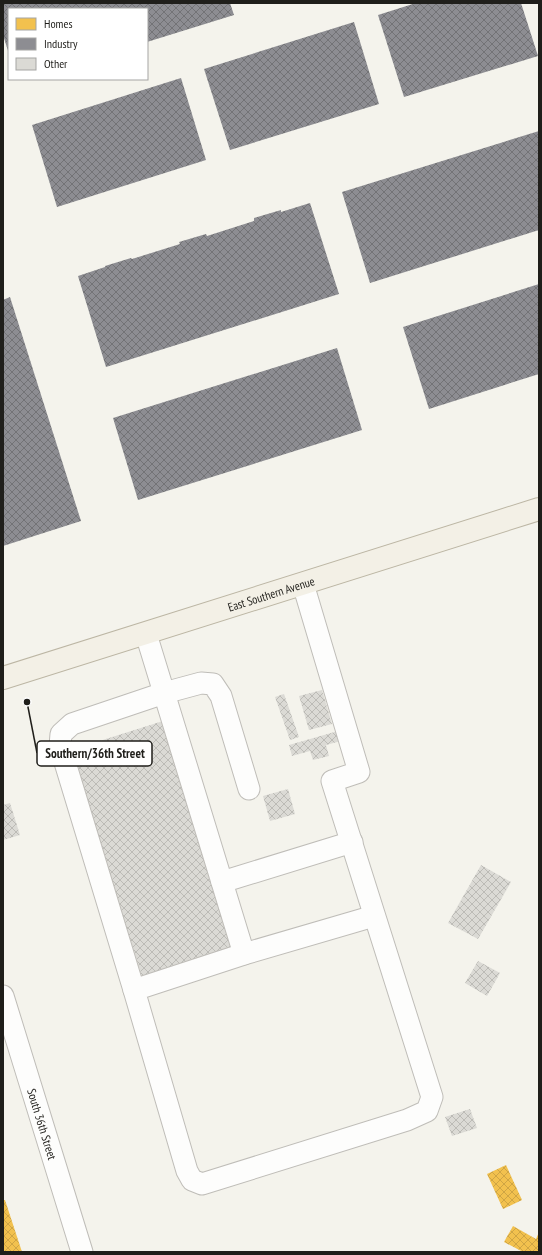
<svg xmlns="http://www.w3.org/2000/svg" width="542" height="1255" font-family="'PT Sans Narrow',sans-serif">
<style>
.homes{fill:url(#homes-cross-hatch)}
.industry{fill:url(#industry-cross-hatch)}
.building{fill:url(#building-cross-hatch)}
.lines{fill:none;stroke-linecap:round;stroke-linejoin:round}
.minor-casing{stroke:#bfbdb8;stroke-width:23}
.major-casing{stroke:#bcb6a4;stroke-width:24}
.minor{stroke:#fdfdfc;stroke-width:21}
.major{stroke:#f3f0e6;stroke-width:22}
.labels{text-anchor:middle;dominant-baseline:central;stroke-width:4;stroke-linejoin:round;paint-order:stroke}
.street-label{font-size:12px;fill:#1f1e1a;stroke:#fff}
.leader{fill:none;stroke:#1f1e1a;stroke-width:1.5}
.callout-dot{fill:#1f1e1a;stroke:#fff;stroke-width:1.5}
.callout{fill:#fff;stroke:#1f1e1a;stroke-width:1.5}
.callout-label{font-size:13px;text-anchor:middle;font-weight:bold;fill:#1f1e1a}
</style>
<defs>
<pattern id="homes-cross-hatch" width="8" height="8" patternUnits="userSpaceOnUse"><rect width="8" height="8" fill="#f2c14e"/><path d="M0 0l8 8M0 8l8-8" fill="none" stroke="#cfa544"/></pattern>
<pattern id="industry-cross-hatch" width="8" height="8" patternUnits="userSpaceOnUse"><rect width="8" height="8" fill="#8d8d92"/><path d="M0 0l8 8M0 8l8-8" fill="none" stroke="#737376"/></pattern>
<pattern id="building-cross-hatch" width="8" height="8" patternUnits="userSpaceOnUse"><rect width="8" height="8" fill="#dbdad5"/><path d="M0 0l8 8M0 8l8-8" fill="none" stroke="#bcbbb6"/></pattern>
</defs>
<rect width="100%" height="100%" fill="#f4f3ec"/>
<g class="homes">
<path d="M506 1165 522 1200 503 1209 487 1174Z"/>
<path d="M3 1200H5L22 1252H3Z"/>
<path d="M513 1226 536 1239 539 1232V1252H523L504 1242Z"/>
</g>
<g class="industry">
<path d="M3 3H230L234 15 147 42V9H9V54L3 35Z"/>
<path d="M416 3H521L538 56 404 97 378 15Z"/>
<path d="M354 22 379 104 230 150 204 69Z"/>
<path d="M181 78 206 160 57 207 32 125Z"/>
<path d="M539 131V230L370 283 342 192Z"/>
<path d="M310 203 339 294 106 367 78 276 105 267V266L131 258 132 259 180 244 179 242 206 234 207 236 254 221V218L281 210V212Z"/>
<path d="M539 284V374L429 409 403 327Z"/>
<path d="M10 297 81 521 3 546V300Z"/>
<path d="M337 348 362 430 138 500 113 418Z"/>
</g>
<g class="building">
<path d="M322 690 332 724 309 730 299 696Z"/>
<path d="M284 694 299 737 290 740 275 697Z"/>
<path d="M163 721 234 948 142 977 71 750Z"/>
<path d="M338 731 341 741 326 745 329 756 313 760 310 751 292 756 289 745Z"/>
<path d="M288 789 295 814 270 821 263 796Z"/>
<path d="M10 803 20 835 3 840V805Z"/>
<path d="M481 865 511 882 478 939 448 923Z"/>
<path d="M478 961 500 973 487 996 465 983Z"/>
<path d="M470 1109 477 1128 452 1136 445 1117Z"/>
</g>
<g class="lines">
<defs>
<g id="minor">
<path d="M146 634 244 954 134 990 187 1171 192 1180 202 1184 407 1120 427 1111 432 1097 332 781 359 772 303 584"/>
<path d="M222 882 352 842"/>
<path d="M244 954 374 916"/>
<path d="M134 990 60 746 61 734 72 724 164 693 201 683 213 684 221 696 249 789"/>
<path id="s1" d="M3 996 82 1252"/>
</g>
<g id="major">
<path id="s2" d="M3 678 539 509"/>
</g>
</defs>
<use href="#minor" class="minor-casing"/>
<use href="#major" class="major-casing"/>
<use href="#minor" class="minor"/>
<use href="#major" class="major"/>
</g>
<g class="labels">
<g class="street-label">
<text stroke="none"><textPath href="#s2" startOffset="281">East Southern Avenue</textPath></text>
<text stroke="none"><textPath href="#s1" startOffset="134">South 36th Street</textPath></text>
</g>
</g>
<path class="leader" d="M27 702L37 753"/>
<circle class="callout-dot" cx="27" cy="702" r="4"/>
<rect class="callout" x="37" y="741" width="115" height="25" rx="4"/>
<g class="callout-label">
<text x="95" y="758">Southern/36th Street</text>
</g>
<rect width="542" height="1255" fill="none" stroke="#1f1e1a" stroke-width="8"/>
<rect x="8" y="8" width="140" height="72" fill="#ffffff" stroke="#a5a5a3"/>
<rect x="16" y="18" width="20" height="12" fill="#f2c14e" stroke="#a5a5a3"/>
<text x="44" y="28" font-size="12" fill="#1f1e1a">Homes</text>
<rect x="16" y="38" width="20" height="12" fill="#8d8d92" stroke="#a5a5a3"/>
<text x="44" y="48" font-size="12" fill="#1f1e1a">Industry</text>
<rect x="16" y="58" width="20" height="12" fill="#dbdad5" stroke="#a5a5a3"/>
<text x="44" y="68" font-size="12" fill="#1f1e1a">Other</text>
</svg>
